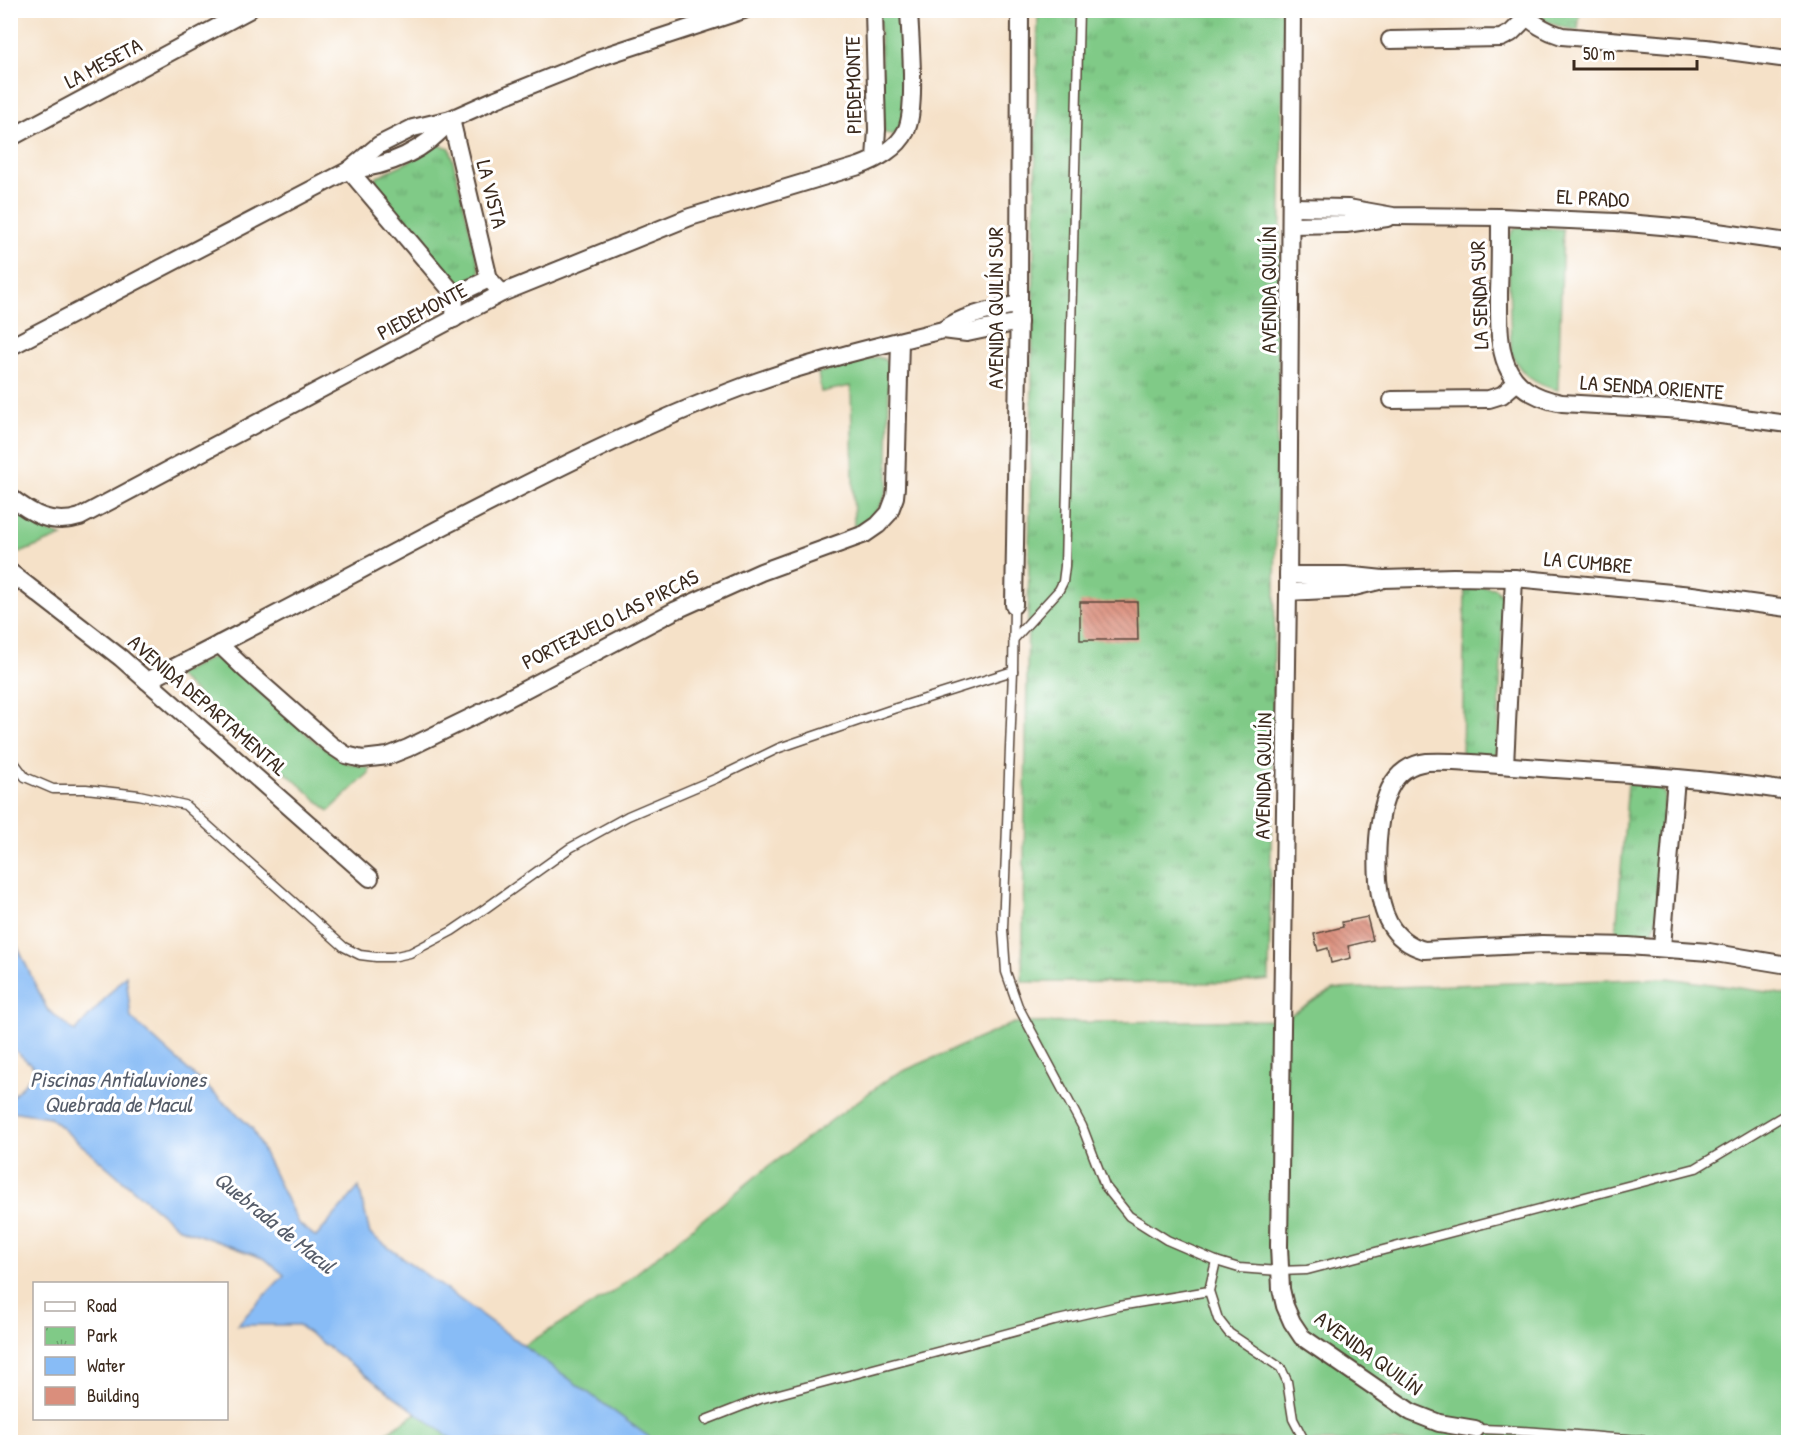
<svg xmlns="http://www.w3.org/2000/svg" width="1799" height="1453" font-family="'Patrick Hand',sans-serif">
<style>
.green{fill:#80ca87;stroke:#5e7a52;stroke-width:1.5}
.park{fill:url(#park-tufts);stroke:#5e7a52;stroke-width:1.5}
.water{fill:#88bcf6;stroke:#62738a;stroke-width:1.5}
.building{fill:url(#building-back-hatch)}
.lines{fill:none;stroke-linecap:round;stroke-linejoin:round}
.service-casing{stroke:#574538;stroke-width:11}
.minor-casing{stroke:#574538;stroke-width:20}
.service{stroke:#fff;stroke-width:8}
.minor{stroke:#fff;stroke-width:16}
.labels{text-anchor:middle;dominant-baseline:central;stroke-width:6;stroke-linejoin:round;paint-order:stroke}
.street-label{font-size:21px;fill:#3b2a1e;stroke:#fff}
.water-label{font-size:22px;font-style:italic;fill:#565d6a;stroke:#fff}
</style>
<defs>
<pattern id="park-tufts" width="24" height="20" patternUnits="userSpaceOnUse" patternTransform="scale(1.5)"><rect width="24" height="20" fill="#80ca87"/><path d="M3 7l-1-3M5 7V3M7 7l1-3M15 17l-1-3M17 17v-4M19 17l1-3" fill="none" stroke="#6aa46e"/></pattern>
<pattern id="building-back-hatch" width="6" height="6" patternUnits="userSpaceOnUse" patternTransform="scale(1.5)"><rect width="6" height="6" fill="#da8e7c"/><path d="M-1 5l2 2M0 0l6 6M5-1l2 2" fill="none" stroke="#b27465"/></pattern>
</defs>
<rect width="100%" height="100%" fill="#fff"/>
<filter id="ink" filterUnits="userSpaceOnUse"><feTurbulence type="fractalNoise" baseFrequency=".0167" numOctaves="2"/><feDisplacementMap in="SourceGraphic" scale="12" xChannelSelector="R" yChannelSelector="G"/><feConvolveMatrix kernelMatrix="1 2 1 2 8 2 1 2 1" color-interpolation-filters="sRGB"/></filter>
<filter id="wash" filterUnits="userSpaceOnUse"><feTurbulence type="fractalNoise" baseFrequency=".008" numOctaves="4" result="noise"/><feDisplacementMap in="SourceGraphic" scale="24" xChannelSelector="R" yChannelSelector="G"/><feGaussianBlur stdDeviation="1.35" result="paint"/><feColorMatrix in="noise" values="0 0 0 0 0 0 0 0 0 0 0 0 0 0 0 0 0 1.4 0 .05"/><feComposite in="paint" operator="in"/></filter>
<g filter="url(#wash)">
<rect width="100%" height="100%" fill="#f5e1c8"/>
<g class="green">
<path d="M879 11H905V121L894 135 884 133Z"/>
<path d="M1520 227 1563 229 1558 390C1535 385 1519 374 1511 351L1508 240 1513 230Z"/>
<path d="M877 357 884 359 889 367 888 484C884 506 874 518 854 528L851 386 821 392 818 373Z"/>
<path d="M11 505 40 529 62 536 20 553 11 544Z"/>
<path d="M213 657 223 660 316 742 344 762 369 768V773L329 811 176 675Z"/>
<path d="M1668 978 1788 995V1442H372L492 1365 613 1292 760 1173 892 1076 1014 1023 1282 1020 1334 989Z"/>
</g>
<g class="park">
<path d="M1038 11H1284L1269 980 1241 983 1022 982Z"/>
<path d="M1531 11H1580L1578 30C1559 28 1546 22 1531 11Z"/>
<path d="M438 144 450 148 480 271 479 275 456 285 373 188 376 178 380 175 410 161Z"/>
<path d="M1465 585 1495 588 1503 596 1498 750 1492 758H1462Z"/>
<path d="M1628 783 1656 785 1665 794 1656 923 1652 932 1646 935 1616 933Z"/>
</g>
<path class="water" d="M10 931 47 1009 75 1032 126 975 131 1018 252 1128 298 1223 316 1237 359 1187 370 1234 656 1442H456L298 1325H237L284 1275 265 1259 177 1227 49 1117 11 1111V1098L37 1070 11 1047Z"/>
<g id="blocks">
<g class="building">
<path d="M1080 602H1137L1138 640H1080Z"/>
<path d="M1367 917 1373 940 1348 946 1351 958 1331 963 1328 948 1318 951 1314 934 1343 927 1342 922Z"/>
</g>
</g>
</g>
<g filter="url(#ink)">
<use href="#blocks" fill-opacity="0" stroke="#574538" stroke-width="1.5"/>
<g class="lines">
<defs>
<g id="service">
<path d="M1014 605 1013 671 1003 929 1006 972 1018 1006 1082 1126 1105 1186 1129 1216 1167 1240 1216 1261 1239 1268 1279 1271 1307 1270 1696 1168 1788 1113"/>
<path d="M1013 640 1059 590 1063 582 1065 566 1079 10"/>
<path d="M10 757 25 777 53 789H86L139 795 185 805 344 947 360 955 376 957H392L410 953 452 931 486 908 570 848 628 816 717 778 779 748 893 709 1013 671"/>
<path d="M1216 1261 1209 1291 1218 1319 1229 1333 1281 1368 1287 1381 1293 1419 1305 1442"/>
<path d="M706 1420 760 1399 1054 1321 1119 1306 1209 1291"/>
<path d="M1475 1429C1538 1430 1601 1438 1664 1442"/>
</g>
<g id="minor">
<path d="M874 10 877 130 875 158"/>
<path d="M1292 10 1288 592 1279 1246 1281 1289 1285 1306 1292 1322 1302 1337 1411 1412 1439 1423 1475 1429"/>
<path d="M1521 10C1532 24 1546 31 1562 36L1706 48 1788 59"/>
<path d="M1390 40 1501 38 1511 33 1527 17"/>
<path d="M451 119 489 279 502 293"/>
<path d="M10 138 249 10"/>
<path d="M349 170 455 295 454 319"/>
<path d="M349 170C388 167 426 151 451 119"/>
<path d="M1291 207 1348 208 1393 216 1500 217 1616 222 1696 229 1788 242"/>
<path d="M1500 217C1500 242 1500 267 1499 292 1499 346 1496 391 1562 403L1683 410 1788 424"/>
<path d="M1291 225 1346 224 1387 218"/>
<path d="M455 295 489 279"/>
<path d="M943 330 967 333 1019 322"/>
<path d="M10 347 349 170 379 145 413 128 451 119 496 99 601 57 744 10"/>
<path d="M1392 400 1489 399 1502 395 1517 382"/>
<path d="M10 497C32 514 52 526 80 517L502 293 690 217 859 166C876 160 898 148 906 131 917 109 910 38 909 10"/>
<path d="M10 572 121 658 370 878"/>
<path d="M1288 575H1345L1383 579 1453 577 1514 578 1692 595 1788 608"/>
<path d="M1288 592 1346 589 1379 581"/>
<path d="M1014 605 1019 304 1020 10"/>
<path d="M219 644 246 670 331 745 346 755 362 759 388 756 408 748 480 713 674 611 761 572 865 534 878 525 889 513 895 497 896 487 900 341"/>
<path d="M147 681C247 631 345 578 444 526 543 475 643 424 747 385 811 362 877 346 943 330 965 314 993 310 1019 304"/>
<path d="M1505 765 1514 578"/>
<path d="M1788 791C1711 779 1632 774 1554 769 1526 767 1499 765 1472 763 1457 762 1442 761 1427 762 1419 763 1412 765 1405 770 1377 789 1376 849 1378 880 1381 913 1390 940 1424 950L1542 944 1628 946 1709 952 1788 965"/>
<path d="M1662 947 1676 778"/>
</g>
</defs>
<use href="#service" class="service-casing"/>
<use href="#minor" class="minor-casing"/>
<use href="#service" class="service"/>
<use href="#minor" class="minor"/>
</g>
</g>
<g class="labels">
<g class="street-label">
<text transform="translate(103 63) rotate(-28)">LA MESETA</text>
<text transform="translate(853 85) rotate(-91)">PIEDEMONTE</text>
<text transform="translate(492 194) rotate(76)">LA VISTA</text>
<text transform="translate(1593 198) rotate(3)">EL PRADO</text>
<text transform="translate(1268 290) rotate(-90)">AVENIDA QUILÍN</text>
<text transform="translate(1479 295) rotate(-92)">LA SENDA SUR</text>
<text transform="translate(995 308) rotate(-90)">AVENIDA QUILÍN SUR</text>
<text transform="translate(422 311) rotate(-28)">PIEDEMONTE</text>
<text transform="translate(1652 387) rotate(4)">LA SENDA ORIENTE</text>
<text transform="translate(1588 562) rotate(5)">LA CUMBRE</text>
<text transform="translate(610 619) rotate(-27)">PORTEZUELO LAS PIRCAS</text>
<text transform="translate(208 705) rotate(41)">AVENIDA DEPARTAMENTAL</text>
<text transform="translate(1263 776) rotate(-89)">AVENIDA QUILÍN</text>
<text transform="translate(1369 1353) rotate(36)">AVENIDA QUILÍN</text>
</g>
<g class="water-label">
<text x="118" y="1079">Piscinas Antialuviones<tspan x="118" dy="25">Quebrada de Macul</tspan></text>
<text transform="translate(275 1222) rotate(39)">Quebrada de Macul</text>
</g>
</g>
<rect width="1799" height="1453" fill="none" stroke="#fff" stroke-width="36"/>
<rect x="33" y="1282" width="195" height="138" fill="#ffffff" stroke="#b1aaa5" stroke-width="1.5"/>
<rect x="45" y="1302" width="30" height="9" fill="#ffffff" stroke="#b1aaa5" stroke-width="1.5"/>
<text x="87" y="1312" font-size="18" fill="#3b2a1e">Road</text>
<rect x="45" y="1327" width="30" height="18" fill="url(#park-tufts)" stroke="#b1aaa5" stroke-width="1.5"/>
<text x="87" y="1342" font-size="18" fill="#3b2a1e">Park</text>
<rect x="45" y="1357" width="30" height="18" fill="#88bcf6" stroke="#b1aaa5" stroke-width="1.5"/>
<text x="87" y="1372" font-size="18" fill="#3b2a1e">Water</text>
<rect x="45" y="1387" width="30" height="18" fill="#da8e7c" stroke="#b1aaa5" stroke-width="1.5"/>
<text x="87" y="1402" font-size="18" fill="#3b2a1e">Building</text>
<path d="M1574 60v9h123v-9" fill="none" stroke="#3b2a1e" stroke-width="3"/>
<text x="1583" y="60" font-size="18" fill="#3b2a1e" stroke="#ffffff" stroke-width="4.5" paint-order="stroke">50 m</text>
</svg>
